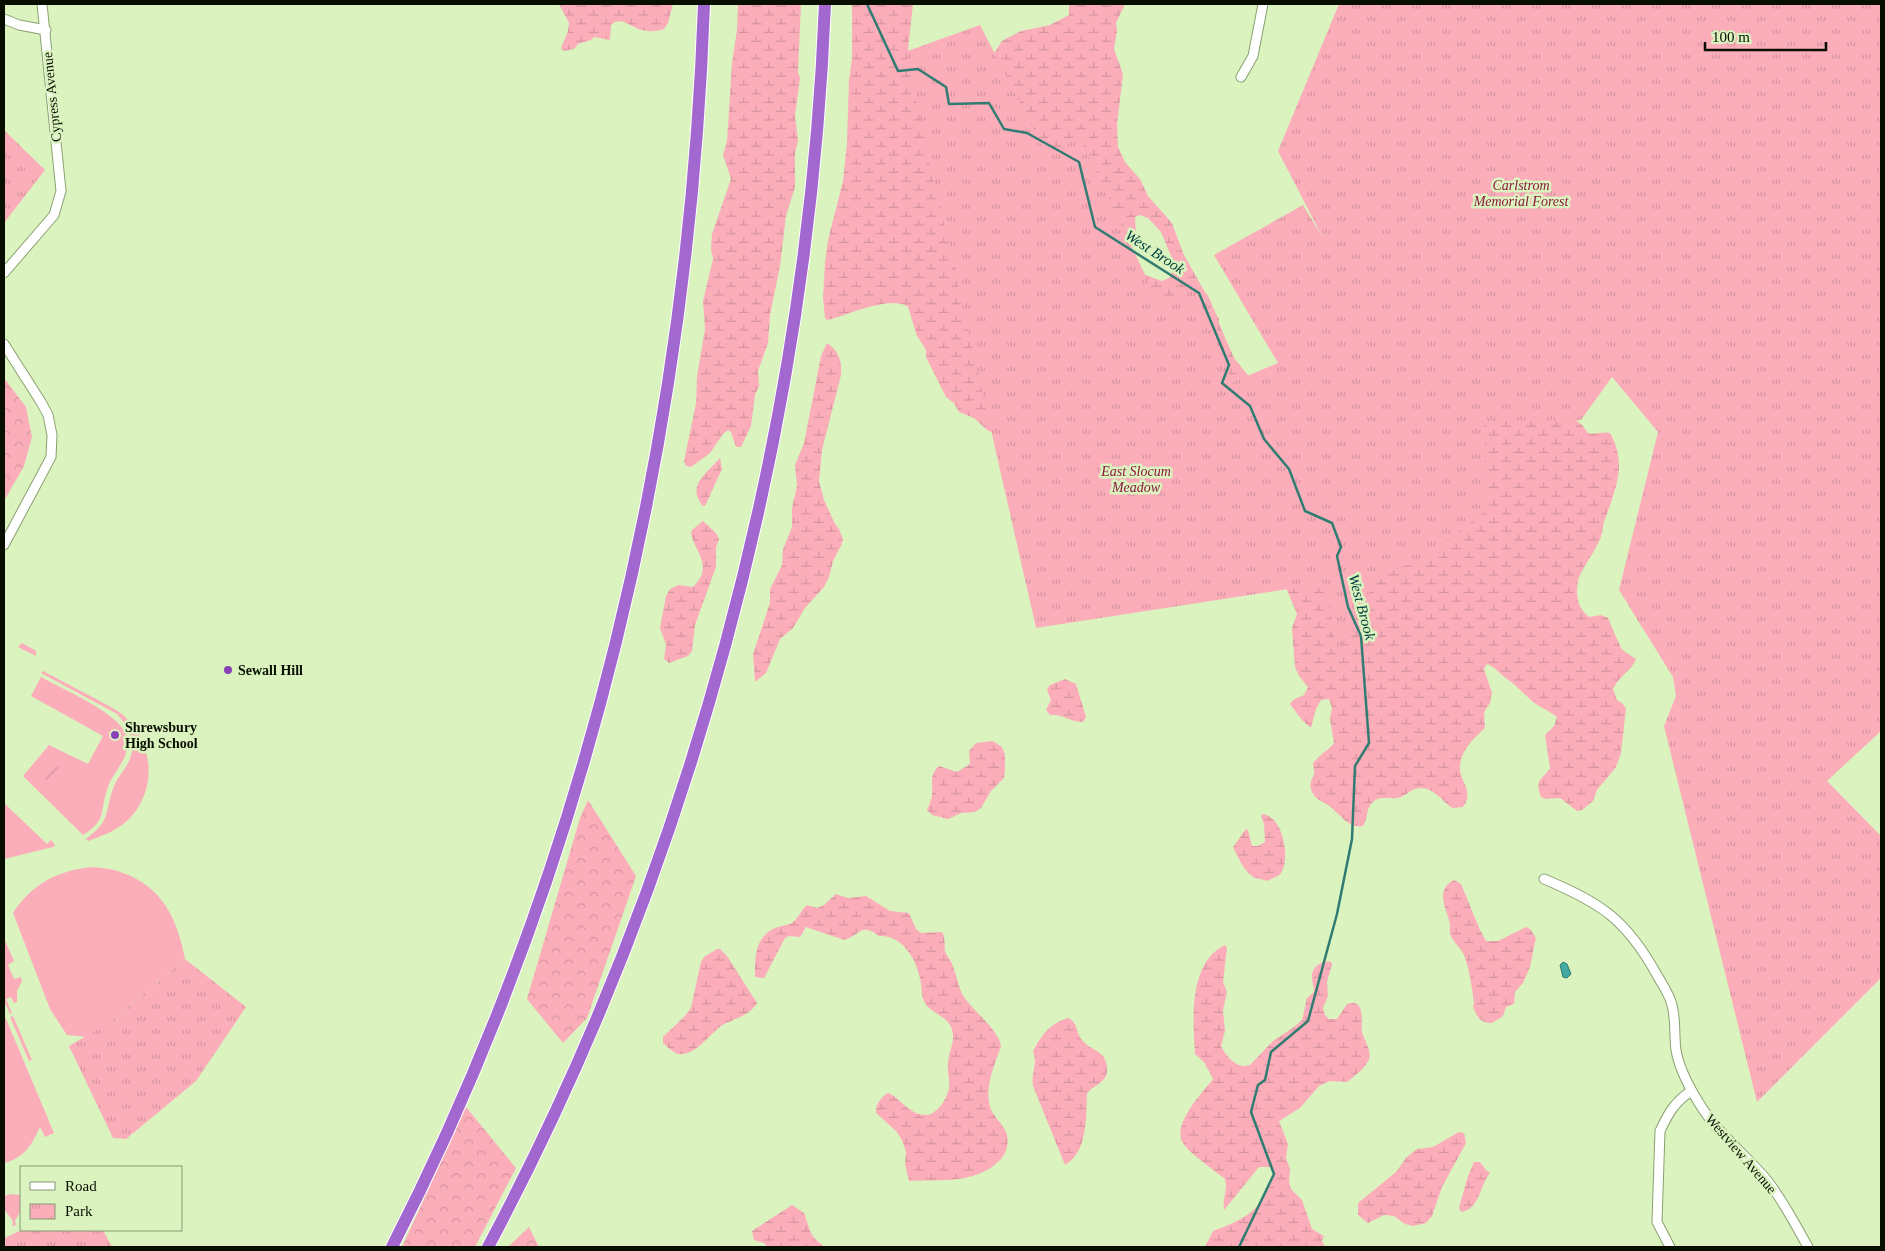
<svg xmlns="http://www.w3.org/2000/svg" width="1885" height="1251" font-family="Georgia,serif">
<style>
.grass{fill:#fbaeba}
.forest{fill:url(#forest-crowns)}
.wetland{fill:url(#wetland-marsh);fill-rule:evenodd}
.park{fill:url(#park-tufts)}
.garden{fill:url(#garden-furrows)}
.water{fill:#42aaa2;stroke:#317c72}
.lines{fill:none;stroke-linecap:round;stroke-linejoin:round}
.stream{stroke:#317c72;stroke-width:2.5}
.minor-casing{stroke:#8aa170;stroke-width:11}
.highway-casing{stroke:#fff;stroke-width:14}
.minor{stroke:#fff;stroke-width:9}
.highway{stroke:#a268cf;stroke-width:12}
.poi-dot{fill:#8642b6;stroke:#daf3bf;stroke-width:2}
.labels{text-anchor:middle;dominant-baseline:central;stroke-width:5;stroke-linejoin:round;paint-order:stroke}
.street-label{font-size:14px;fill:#080f01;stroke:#daf3bf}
.park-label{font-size:14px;font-style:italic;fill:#8b183d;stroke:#daf3bf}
.poi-label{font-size:14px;font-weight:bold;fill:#080f01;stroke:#daf3bf;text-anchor:start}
.water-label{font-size:15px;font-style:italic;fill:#00413e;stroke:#daf3bf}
</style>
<defs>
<pattern id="forest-crowns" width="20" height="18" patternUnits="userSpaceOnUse" patternTransform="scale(1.25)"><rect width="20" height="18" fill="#fbaeba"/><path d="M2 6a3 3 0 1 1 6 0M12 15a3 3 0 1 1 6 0" fill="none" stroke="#d6949e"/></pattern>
<pattern id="wetland-marsh" width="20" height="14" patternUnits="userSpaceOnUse" patternTransform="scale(1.25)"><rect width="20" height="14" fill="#fbaeba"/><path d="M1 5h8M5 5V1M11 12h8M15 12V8" fill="none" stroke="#d6949e"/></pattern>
<pattern id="park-tufts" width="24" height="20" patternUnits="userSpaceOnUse" patternTransform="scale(1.25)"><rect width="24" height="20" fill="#fbaeba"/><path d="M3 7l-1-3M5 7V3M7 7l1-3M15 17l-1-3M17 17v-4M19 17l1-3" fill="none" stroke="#d6949e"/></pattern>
<pattern id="garden-furrows" width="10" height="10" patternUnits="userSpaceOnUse" patternTransform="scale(1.25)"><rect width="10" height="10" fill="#fbaeba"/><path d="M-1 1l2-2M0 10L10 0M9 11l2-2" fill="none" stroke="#d6949e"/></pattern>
</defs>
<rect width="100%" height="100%" fill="#daf3bf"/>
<g class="grass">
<path d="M22 643 36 651V656L18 647Z"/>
<path d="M43 671C60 680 77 689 94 698 103 703 114 708 123 715 153 742 158 786 131 817 120 829 103 836 88 841L86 839C112 820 104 812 114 786 117 778 124 771 128 763 138 745 129 727 117 714L41 673Z"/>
<path d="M41 677C62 689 117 712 126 734 128 738 127 745 127 749 124 764 113 773 108 787 99 811 108 820 83 835L23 776 49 745 88 764 103 736 31 696Z"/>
<path d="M4 803 47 844 51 840 55 845 53 847 4 859Z"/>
<path d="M93 867C103 868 114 869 123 873 163 887 178 921 185 959L112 1021 88 1037 67 1035 50 1009 13 913C32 884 58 870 93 867Z"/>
<path d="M4 938 14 961 8 965 14 979 21 977 22 981 17 991V1002L14 1003 11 997 6 999 12 1013 10 1014 4 1001Z"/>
<path d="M4 1014 54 1133 45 1137 40 1127C32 1145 24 1158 4 1163Z"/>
<path d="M13 1016 32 1060 29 1061 10 1017Z"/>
<path d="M11 1194 21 1195V1210L15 1221 16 1225 12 1226 13 1221 4 1209V1196Z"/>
</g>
<g class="forest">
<path d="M4 378 26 407 32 437 24 466 4 501Z"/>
<path d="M588 800 636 876 587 1018 563 1043 527 999 580 818Z"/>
<path d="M466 1107 516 1168 475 1247H402Z"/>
<path d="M529 1227 539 1247H508Z"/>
</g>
<g class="wetland">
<path d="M559 4H673L668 23 664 29C656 32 644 32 636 28 627 24 620 17 611 25L610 40 594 37 591 40 578 44 574 49 563 51 561 48 568 31 569 23Z"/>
<path d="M738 4H801L798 72 800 78 795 116 798 141 795 153V187L786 216 780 266 770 315 768 343 758 371 759 386 755 395 751 426 741 447H736L731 432 728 430 723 434 710 453 691 467 686 466 684 461 696 404 697 376 705 329 703 301 713 259 711 249 712 234 731 179 723 155 727 141 732 63 737 30Z"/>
<path d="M852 4H913L908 50 923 62 985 67 1002 41 1021 31 1050 25 1069 15V4H1125L1116 23 1117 31 1114 49 1123 74 1117 125 1118 147 1125 162 1140 179 1148 196 1172 223 1183 253 1208 298 1234 358 1268 400 1631 350 1571 416 1582 425 1588 433C1596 435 1603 431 1610 433 1628 465 1615 490 1604 522 1603 525 1603 529 1602 533 1599 546 1585 564 1579 577 1575 592 1576 607 1589 617L1601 615 1608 618 1621 648 1625 652 1636 659C1633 669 1619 676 1613 689L1617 700 1623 704 1626 709 1621 753 1616 767 1597 790 1593 801 1582 810 1577 811 1560 798 1546 799 1541 797C1534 778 1542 781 1550 768L1545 735 1554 726 1557 717C1550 711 1541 708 1533 702 1524 694 1516 685 1506 678 1499 674 1496 667 1487 664L1484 669 1492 693 1490 703 1484 712 1485 728C1474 738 1460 751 1460 767 1459 782 1475 790 1463 807L1452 808C1441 800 1431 784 1415 789 1409 791 1404 797 1397 798 1388 799 1378 795 1371 804 1366 810 1368 819 1363 826 1350 829 1340 815 1331 807 1323 801 1314 800 1311 789 1309 783 1312 780 1314 774 1315 771 1313 767 1313 763 1319 755 1328 751 1334 743L1330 719 1332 708 1329 699 1321 700 1316 709 1311 728 1302 720 1290 704 1293 700 1304 695 1308 687 1299 676 1295 667 1292 628 1297 614 1284 583 1016 443 987 430 974 418 959 412 954 403 946 397 926 357V350L917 336 908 307C892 295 850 314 832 319L827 320 825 318 823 298 825 262 828 240 843 181 847 143 849 79 852 59ZM1140 215 1148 218 1161 232 1174 263 1171 277 1162 281 1140 273 1127 250 1136 233 1135 217Z"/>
<path d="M827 343C839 351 842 361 841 375L822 450 819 481 824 500 835 524 839 529 843 539 841 546 833 561 829 577 824 587 805 608 793 628 780 639 766 673 755 682 753 654 770 603V589L782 565 783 549 792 527V508L797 486 795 465 804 443 821 356Z"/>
<path d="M720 458 722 469 705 506H703C686 486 706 474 720 458Z"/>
<path d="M703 521 716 533 719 539 716 547V567L695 625 692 651 688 656 669 663 664 659 666 645 660 628 666 596 670 589 678 585 693 587C714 567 696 553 691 534L692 530Z"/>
<path d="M1065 679 1076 684 1086 717 1083 722C1068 722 1066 714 1050 715L1046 710 1051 700 1047 690 1050 685Z"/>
<path d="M993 741 1002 747 1005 755V770L1004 778 991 791 981 808 975 812 961 813 948 819 932 815 927 810C929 805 932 799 932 794 933 782 929 775 939 766L957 772 970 764 969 751 976 743Z"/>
<path d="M1263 814C1265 815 1268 815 1270 817 1284 825 1290 860 1281 873 1278 877 1271 879 1267 881 1263 879 1258 879 1255 878 1244 872 1238 857 1233 847L1246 829 1248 830 1252 846H1258L1265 842 1264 824 1261 816Z"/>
<path d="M1454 880 1461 884 1480 930 1486 941H1498L1526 927 1530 929 1536 938 1530 967 1523 983 1515 992 1514 1004 1506 1007 1503 1016 1492 1023C1480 1023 1476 1016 1473 1006L1474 1003C1472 988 1470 972 1465 958 1462 948 1454 944 1451 936 1449 932 1450 928 1450 924 1447 909 1434 890 1454 880Z"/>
<path d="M836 894 848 898 866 896 890 911 909 913 916 929 921 933 942 932C946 939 944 944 945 951 946 955 951 960 952 964 957 975 958 987 964 997 974 1012 999 1030 1001 1046 995 1064 986 1083 989 1102 991 1117 1004 1123 1007 1135 1009 1144 1006 1154 1000 1160 976 1185 940 1179 909 1181L905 1164 906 1152 902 1140 897 1132 876 1113C875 1105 881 1097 888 1093 902 1099 910 1116 927 1115 938 1114 948 1097 949 1087 950 1079 947 1072 948 1064 948 1051 957 1040 951 1027 946 1015 929 1013 924 1001 921 995 922 989 921 983 918 962 903 934 879 936 860 922 861 935 844 940L806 927 800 937 789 936 785 938 764 978 755 977C755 959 754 939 773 929 778 926 786 926 792 923 798 919 801 910 807 905L817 908 824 905Z"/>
<path d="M1225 945 1227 948 1223 982 1227 992 1223 1010 1225 1031 1221 1046C1226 1056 1237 1070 1250 1065L1273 1041 1294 1027 1302 1020 1307 998 1314 992C1314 986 1311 980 1312 975 1313 966 1323 960 1331 962L1332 964 1327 982 1328 996 1323 1008 1325 1015 1329 1019H1337L1347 1004C1350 1003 1355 1002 1358 1005 1364 1011 1361 1025 1362 1032 1364 1040 1372 1051 1369 1059 1366 1068 1354 1076 1347 1082L1330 1081 1319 1086 1300 1108 1279 1121 1288 1144 1286 1158 1290 1169 1289 1182 1291 1189 1302 1200 1312 1229 1324 1236 1322 1241 1325 1247H1205L1213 1231C1247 1218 1259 1212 1274 1176L1270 1167H1259L1224 1210C1222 1200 1228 1189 1225 1179 1214 1170 1190 1154 1183 1143 1171 1125 1203 1092 1213 1079L1204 1062 1195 1054C1193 1020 1188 963 1225 945Z"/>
<path d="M717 949H720L727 956 757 1003C750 1016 732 1019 721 1026 710 1034 695 1056 679 1054 674 1054 668 1047 663 1043V1037L684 1017 691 1008 701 962 704 957Z"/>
<path d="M1068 1018C1078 1022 1076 1033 1082 1040 1091 1052 1106 1049 1107 1068 1107 1072 1107 1076 1104 1079 1100 1085 1091 1087 1087 1094 1086 1117 1088 1152 1065 1165L1033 1086C1031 1072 1038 1065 1033 1051 1042 1035 1049 1024 1068 1018Z"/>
<path d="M1459 1132 1464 1133 1466 1143 1442 1187 1432 1216 1426 1223 1413 1226 1405 1224 1394 1216 1384 1215 1368 1223 1358 1215V1203L1396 1172 1406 1158 1417 1149 1433 1147Z"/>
<path d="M1474 1162H1480L1486 1170 1490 1173C1480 1185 1480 1208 1462 1212L1459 1209 1460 1204 1468 1176Z"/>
<path d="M792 1205 804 1213C811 1231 808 1235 825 1247H767L764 1243 754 1240 752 1231Z"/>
</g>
<g class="park">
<path d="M1339 4H1881V731L1827 781 1881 836V978L1757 1102 1664 726 1676 696 1673 677 1619 590 1658 432 1612 377 1581 420 1484 421 1486 511 1447 540 1433 554 1387 573 1375 584 1365 600 1339 650 1333 633 1331 612 1321 584 1036 628 905 52 980 25 1047 155 1080 138 1158 302 1202 288C1211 297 1212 308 1219 319L1216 333 1229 359 1228 384 1278 363 1214 255 1303 205 1323 238 1278 151Z"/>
<path d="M4 130 45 170 4 223Z"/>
<path d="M185 959 246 1007 196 1081 126 1139 113 1138 69 1046 112 1021Z"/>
<path d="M22 1230H103L112 1247H4V1238Z"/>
</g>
<path class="garden" d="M52 762 60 768 49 782 40 776Z"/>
<path class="water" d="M1563 962 1567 964 1571 974 1567 978 1563 977 1560 965Z"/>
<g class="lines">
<path class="stream" d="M867 4 898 71 918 69 946 87 949 104 989 103 1004 129 1027 133 1079 162 1095 227 1199 293 1229 365 1222 383 1250 406 1264 439 1289 469 1305 511 1332 523 1341 547 1337 556 1348 607 1361 636 1369 743 1355 766 1352 839 1337 914 1308 1021 1271 1052 1265 1080 1258 1085 1251 1112 1274 1174 1239 1247"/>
<defs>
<g id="minor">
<path d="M4 19 19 25 46 30"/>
<path d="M1241 77 1253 56 1263 4"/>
<path d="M4 273 54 215 61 191 42 4"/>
<path d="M4 344 41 402 48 415 52 435 51 457 4 545"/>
<path d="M1544 879C1601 903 1626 919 1657 975 1662 984 1670 995 1672 1005 1676 1020 1674 1036 1676 1050 1679 1068 1689 1087 1699 1103 1717 1133 1744 1153 1766 1179 1783 1200 1795 1224 1808 1247"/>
<path d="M1670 1247 1657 1222 1660 1131C1669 1112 1674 1103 1691 1091"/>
</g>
<g id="highway">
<path d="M392 1247C588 864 689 432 704 4"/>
<path d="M488 1247C689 870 808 431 825 4"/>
</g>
</defs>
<use href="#minor" class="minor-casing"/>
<use href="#highway" class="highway-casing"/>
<use href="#minor" class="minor"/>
<use href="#highway" class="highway"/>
</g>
<g class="poi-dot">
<circle cx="228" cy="670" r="5"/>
<circle cx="115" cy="735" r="5"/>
</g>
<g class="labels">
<g class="street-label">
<text transform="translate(52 97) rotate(-96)">Cypress Avenue</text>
<text transform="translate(1741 1154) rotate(49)">Westview Avenue</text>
</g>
<g class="park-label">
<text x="1521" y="185">Carlstrom<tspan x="1521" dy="16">Memorial Forest</tspan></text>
<text x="1136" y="471">East Slocum<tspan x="1136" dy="16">Meadow</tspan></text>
</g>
<g class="poi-label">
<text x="238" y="670">Sewall Hill</text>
<text x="125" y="727">Shrewsbury<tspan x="125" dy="16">High School</tspan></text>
</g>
<g class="water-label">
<text transform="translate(1155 252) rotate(33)">West Brook</text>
<text transform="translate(1362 607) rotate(75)">West Brook</text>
</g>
</g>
<rect width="1885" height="1251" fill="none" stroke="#080f01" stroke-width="10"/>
<rect x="20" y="1166" width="162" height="65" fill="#daf3bf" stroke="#869873"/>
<rect x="30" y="1182" width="25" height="8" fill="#ffffff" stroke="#869873"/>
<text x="65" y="1191" font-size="15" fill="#080f01">Road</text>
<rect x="30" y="1204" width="25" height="15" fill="url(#park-tufts)" stroke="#869873"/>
<text x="65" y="1216" font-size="15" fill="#080f01">Park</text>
<path d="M1705 42v8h121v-8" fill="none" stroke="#080f01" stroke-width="2.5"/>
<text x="1712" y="42" font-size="15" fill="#080f01" stroke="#daf3bf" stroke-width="4" paint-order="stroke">100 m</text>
</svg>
